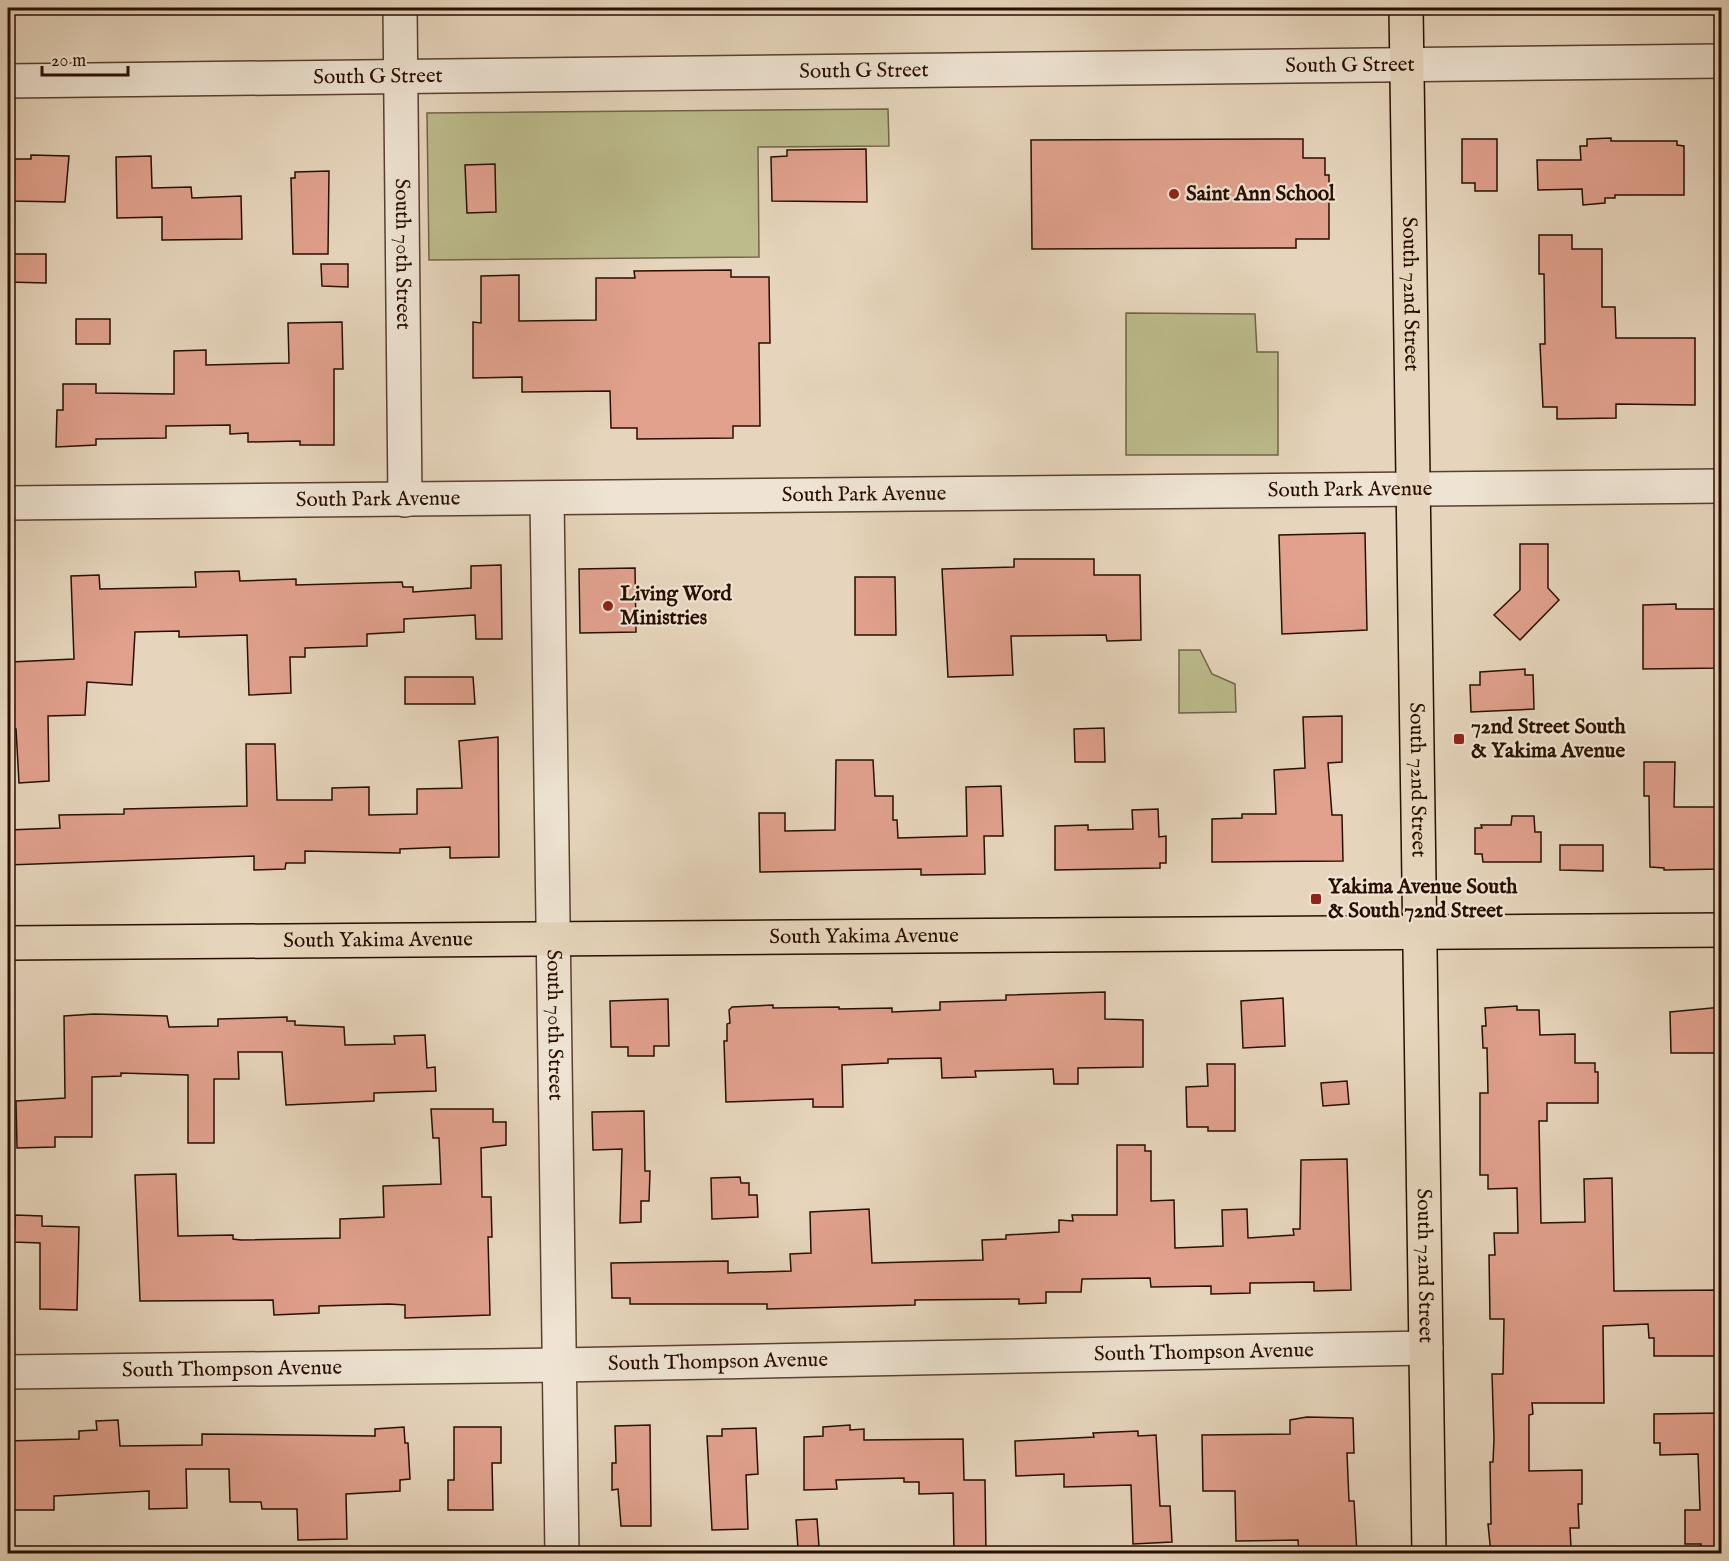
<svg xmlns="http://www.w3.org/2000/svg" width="1729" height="1561" font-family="'IM FELL English',serif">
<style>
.green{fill:#bcbb8c;stroke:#726446;stroke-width:1.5}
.building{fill:#e1a18d;stroke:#290e00;stroke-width:1.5}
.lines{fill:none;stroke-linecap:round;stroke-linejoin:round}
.minor-casing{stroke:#58402f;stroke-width:36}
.major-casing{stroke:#290e00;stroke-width:36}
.minor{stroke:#efe4d3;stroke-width:33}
.major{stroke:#e6d5bc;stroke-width:33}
.poi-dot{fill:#8f2418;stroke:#efe4d3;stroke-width:2}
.labels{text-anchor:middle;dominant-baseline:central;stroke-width:4.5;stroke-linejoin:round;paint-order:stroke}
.street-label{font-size:21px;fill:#290e00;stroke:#efe4d3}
.poi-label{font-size:21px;font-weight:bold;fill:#290e00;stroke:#efe4d3;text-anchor:start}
</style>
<rect width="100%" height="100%" fill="#e6d5bc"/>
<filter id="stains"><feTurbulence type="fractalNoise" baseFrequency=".00333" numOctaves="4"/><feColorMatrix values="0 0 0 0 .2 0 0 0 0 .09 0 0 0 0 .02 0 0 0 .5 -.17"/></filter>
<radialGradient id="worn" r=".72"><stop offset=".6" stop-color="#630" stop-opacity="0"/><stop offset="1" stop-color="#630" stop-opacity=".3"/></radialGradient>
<g class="green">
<path d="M888 109 889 146 758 147 759 257 429 260 427 113Z"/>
<path d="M1126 313 1255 314 1257 352H1278V455H1126Z"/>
<path d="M1179 650H1200L1212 674 1235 684 1236 712 1179 713Z"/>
</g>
<g class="building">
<path d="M1611 138V141H1677V145L1684 146V195H1615V198H1605V203L1583 205 1582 189 1538 190 1537 160H1581L1580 146H1587V139Z"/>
<path d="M1303 139V158H1325V175H1329V239H1296V248L1032 249 1031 140Z"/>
<path d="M1462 139H1497V191H1475V183H1462Z"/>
<path d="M866 149 867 202 772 201 771 157 787 156V150Z"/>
<path d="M31 155 69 156 65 202 8 201V159H31Z"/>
<path d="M151 156 152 188 191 187 192 198 241 196 242 239 162 240V217L117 218 116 157Z"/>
<path d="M495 164 496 212 467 213 465 165Z"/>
<path d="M329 171 328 254H293L291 178H295V172Z"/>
<path d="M1539 235H1572V249H1602V307H1615L1616 338H1695V405L1616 404V418L1557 419V407H1543L1540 344H1545L1544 274H1539Z"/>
<path d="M8 254H46V283L8 282Z"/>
<path d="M321 264H348V287L322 286Z"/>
<path d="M731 270V277H769L770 343H759L760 426H733V438L637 439V428H611L610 391 522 392V377L473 378V322L481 323V276L519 275V321L596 320V278H635L634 271Z"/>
<rect x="76" y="319" width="34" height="25"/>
<path d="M342 322 343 369H334V445H300V441L248 442V433L230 434V425L166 426V438L96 439V445L56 447 57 410H63V384H96V393L174 394V351L206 350V365L289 363 288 323Z"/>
<path d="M1365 533 1367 630 1282 634 1279 535Z"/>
<path d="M1520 544H1548V588L1559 600 1520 640 1494 615 1520 590Z"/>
<path d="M1014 559H1094V575H1140L1141 640 1107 641 1106 635 1011 636 1013 675 948 677 942 569 1014 567Z"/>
<path d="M501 565 502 639H476L475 615 404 619V632L367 634V646L305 648V657H290L291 693 249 695 247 635 179 637V631L135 632 132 685 87 682 85 715 48 716 49 781 19 783 16 729H10V719H8V672L11 671V662L74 659 71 576 99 575 100 589 196 587 195 572 239 571 240 581 296 579V585L402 582 403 587H413V592L471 588V566Z"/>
<path d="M635 568 636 632 580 633 579 569Z"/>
<path d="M855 577H895L896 635H855Z"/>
<path d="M1676 604V609H1722V668L1643 669V605Z"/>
<path d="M1525 669V675H1533L1534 709 1471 712 1470 685H1480V672Z"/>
<path d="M405 677H473L475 704H405Z"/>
<path d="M1342 716V762L1328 763 1332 815H1342L1343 861 1212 862V819L1242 818V814H1276L1274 770 1305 768 1303 717Z"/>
<path d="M1104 728 1105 762H1075L1074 729Z"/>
<path d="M498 737 499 857 450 858V847L400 849V853L305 851V863H286L285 869 254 870V856L8 865V830L60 828 59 815 124 814V809L247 806 246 744H275L277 800H332V788L369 787V815L417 814V789L462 788 459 741Z"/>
<path d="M836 760H873L875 796H893V820H897L898 838 967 836 966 787 1001 786 1003 836H984L985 874 921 875V869L760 872 759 813H785V831L835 830Z"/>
<path d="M1644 762H1675L1674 807H1722V869L1664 870V868L1650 867 1649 796H1644Z"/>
<path d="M1158 809 1159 837 1166 836V863H1160V868L1055 870V826L1088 825V830L1133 829 1132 810Z"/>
<path d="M1512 816H1534L1535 832H1541V862H1483L1482 854H1475V828H1482L1481 825H1511Z"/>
<path d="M1560 845H1603V871L1560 870Z"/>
<path d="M1105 992V1019L1143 1020V1067L1078 1068V1084H1054L1053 1069 975 1071 976 1077 942 1078 941 1058 888 1059V1063L842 1065 843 1107H813V1099L726 1102 724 1041H727V1024L730 1023 729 1010 732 1007 773 1005V1008L839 1007V1009L892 1008V1012L940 1010V1002L1006 1000V995Z"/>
<path d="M1283 998 1285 1046 1243 1048 1241 1001Z"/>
<path d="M668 999 669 1046H654V1056H628V1047H611L610 1001Z"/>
<path d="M1517 1006V1010H1539L1540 1035 1575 1034V1063H1595V1072H1598V1103H1547V1121H1539L1541 1223 1585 1222 1584 1179 1612 1178 1614 1291 1722 1290V1356H1654V1338H1649L1648 1324 1603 1326 1604 1403H1532L1533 1414 1529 1415V1471L1582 1470V1504H1578L1579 1528H1570L1571 1547 1541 1548V1554H1491L1488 1524H1491L1490 1462H1493L1494 1439 1492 1374H1503L1504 1319H1490L1489 1255H1495L1494 1233H1518L1517 1188 1488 1189V1175H1480V1093H1488L1487 1048H1483L1482 1026H1486L1485 1008Z"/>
<path d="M1722 1007V1053H1671L1670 1012Z"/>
<path d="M94 1014 167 1016 169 1027 218 1026V1019L287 1017V1021H295V1025L344 1027 345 1045 395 1044 394 1036 425 1035 427 1068 435 1067 436 1091 374 1093V1101L286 1105 282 1052H238L239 1079H214V1143H188V1075L121 1073V1076L92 1077V1137H55V1147L17 1148 16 1101 65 1098 64 1016Z"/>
<path d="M1207 1064H1235V1131H1208V1127H1187L1186 1087 1208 1086Z"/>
<path d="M1347 1081 1349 1104 1323 1106 1321 1083Z"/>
<path d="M431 1109H493V1122H506V1145L481 1148 482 1197H491L492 1237H488L490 1315 405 1318V1305L389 1304 319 1306V1313L274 1315 273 1300 140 1301 135 1175 176 1174 178 1236 233 1235V1239L241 1240 340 1238V1219L384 1217 383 1186 441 1184 439 1138H433Z"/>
<path d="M644 1111 645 1171H650L649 1201H641V1222L620 1223 622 1149 593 1150 592 1112Z"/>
<path d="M1117 1145H1145V1151H1151V1201L1174 1200 1175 1248 1223 1246 1222 1210 1247 1209 1248 1238 1294 1235 1293 1229H1300L1301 1160 1347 1159 1351 1290 1314 1291V1282L1250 1283V1293L1211 1294V1286L1151 1287 1150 1278 1082 1279 1081 1292H1046V1303L1019 1304V1299L915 1300V1305L767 1309V1304H630V1298H612L611 1263 728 1261V1273L791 1271 790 1254 811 1253 810 1212 869 1209 872 1263 983 1260 982 1240 1006 1239V1235L1059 1232V1220L1073 1221 1072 1215H1117Z"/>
<path d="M740 1177 741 1183H749V1195H757L758 1217 712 1219 711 1178Z"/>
<path d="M15 1215 42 1216V1226L79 1227 77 1310 40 1309V1243L14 1242Z"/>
<path d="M1722 1413V1554H1701V1544H1685V1510H1700L1698 1454 1660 1455V1443H1654V1414Z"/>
<path d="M1307 1417 1353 1418 1354 1453H1347L1349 1501H1354L1357 1554H1299L1298 1540 1236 1541 1235 1491H1203L1202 1435 1290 1434V1420Z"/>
<path d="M118 1420 120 1446 202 1445V1434L375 1436V1429L404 1427 405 1443H408L410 1479 400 1480V1491L346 1494 347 1539 298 1540 297 1509H262L261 1502H230L229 1469H186L187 1508 149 1509V1491L54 1496V1510H9L8 1441 79 1439V1431L97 1430 96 1421Z"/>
<path d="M650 1425 651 1526H621L618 1489 612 1490V1463H616L615 1426Z"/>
<path d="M850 1425V1430L864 1429V1440L963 1439 964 1480H985L986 1554H954L953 1493 919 1494V1482H904V1478L836 1480 837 1489 804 1490V1437L823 1436V1427Z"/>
<path d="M454 1427H501V1463H492L493 1510H448V1480H454Z"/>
<path d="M756 1428 758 1474 746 1475 748 1529 712 1530 707 1436H722V1429Z"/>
<path d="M1138 1431V1436L1156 1435 1160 1506H1170L1172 1542 1133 1544 1131 1485 1064 1487V1474L1016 1476 1015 1441 1094 1437 1093 1433Z"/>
<path d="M817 1519 819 1546 798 1548 796 1520Z"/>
</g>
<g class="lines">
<defs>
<g id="minor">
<path id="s1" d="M400 8 405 500"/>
<path id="s2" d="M8 81 1722 61"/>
<path id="s3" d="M547 499 562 1554"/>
<path id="s4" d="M8 503 1722 486"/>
<path id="s5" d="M8 1372 560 1365 1426 1348"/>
</g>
<g id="major">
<path id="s6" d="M1406 8 1429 1554"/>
<path id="s7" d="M8 943 1722 930"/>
</g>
</defs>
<use href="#minor" class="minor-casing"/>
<use href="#major" class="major-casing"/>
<use href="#minor" class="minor"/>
<use href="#major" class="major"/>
</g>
<g class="poi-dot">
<circle cx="1174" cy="194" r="6"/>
<circle cx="608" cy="606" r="6"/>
<rect x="1453" y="733" width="12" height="12" rx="3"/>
<rect x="1310" y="893" width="12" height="12" rx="3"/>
</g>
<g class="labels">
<g class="street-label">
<text stroke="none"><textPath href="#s2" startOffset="1342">South G Street</textPath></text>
<text stroke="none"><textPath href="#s2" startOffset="856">South G Street</textPath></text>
<text stroke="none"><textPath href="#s2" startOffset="370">South G Street</textPath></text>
<text stroke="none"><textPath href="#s1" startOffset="246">South 70th Street</textPath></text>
<text stroke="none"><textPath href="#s6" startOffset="286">South 72nd Street</textPath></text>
<text stroke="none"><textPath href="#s4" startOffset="1342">South Park Avenue</textPath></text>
<text stroke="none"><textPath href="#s4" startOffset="856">South Park Avenue</textPath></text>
<text stroke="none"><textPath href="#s4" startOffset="370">South Park Avenue</textPath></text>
<text stroke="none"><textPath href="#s6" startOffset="772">South 72nd Street</textPath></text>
<text stroke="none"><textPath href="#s7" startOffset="856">South Yakima Avenue</textPath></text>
<text stroke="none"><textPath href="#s7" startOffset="370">South Yakima Avenue</textPath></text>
<text stroke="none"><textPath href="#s3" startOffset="526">South 70th Street</textPath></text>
<text stroke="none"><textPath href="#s6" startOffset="1258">South 72nd Street</textPath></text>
<text stroke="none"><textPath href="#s5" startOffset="1196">South Thompson Avenue</textPath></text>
<text stroke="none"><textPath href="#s5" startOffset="710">South Thompson Avenue</textPath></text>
<text stroke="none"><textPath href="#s5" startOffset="224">South Thompson Avenue</textPath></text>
</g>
<g class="poi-label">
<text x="1186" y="194">Saint Ann School</text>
<text x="620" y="594">Living Word<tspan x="620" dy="24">Ministries</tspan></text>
<text x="1471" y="727">72nd Street South<tspan x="1471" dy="24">&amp; Yakima Avenue</tspan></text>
<text x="1328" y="887">Yakima Avenue South<tspan x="1328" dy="24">&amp; South 72nd Street</tspan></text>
</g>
</g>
<rect width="1729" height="1561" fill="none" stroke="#e6d5bc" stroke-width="30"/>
<rect x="9" y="9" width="1711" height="1543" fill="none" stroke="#290e00" stroke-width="3"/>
<rect x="15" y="15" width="1699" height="1531" fill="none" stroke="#290e00" stroke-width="1.5"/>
<path d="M42 66v9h86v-9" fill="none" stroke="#290e00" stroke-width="3"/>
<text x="51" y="66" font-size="18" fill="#290e00" stroke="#efe4d3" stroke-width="4.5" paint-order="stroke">20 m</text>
<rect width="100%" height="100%" filter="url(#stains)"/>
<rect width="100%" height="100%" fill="url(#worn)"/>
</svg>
